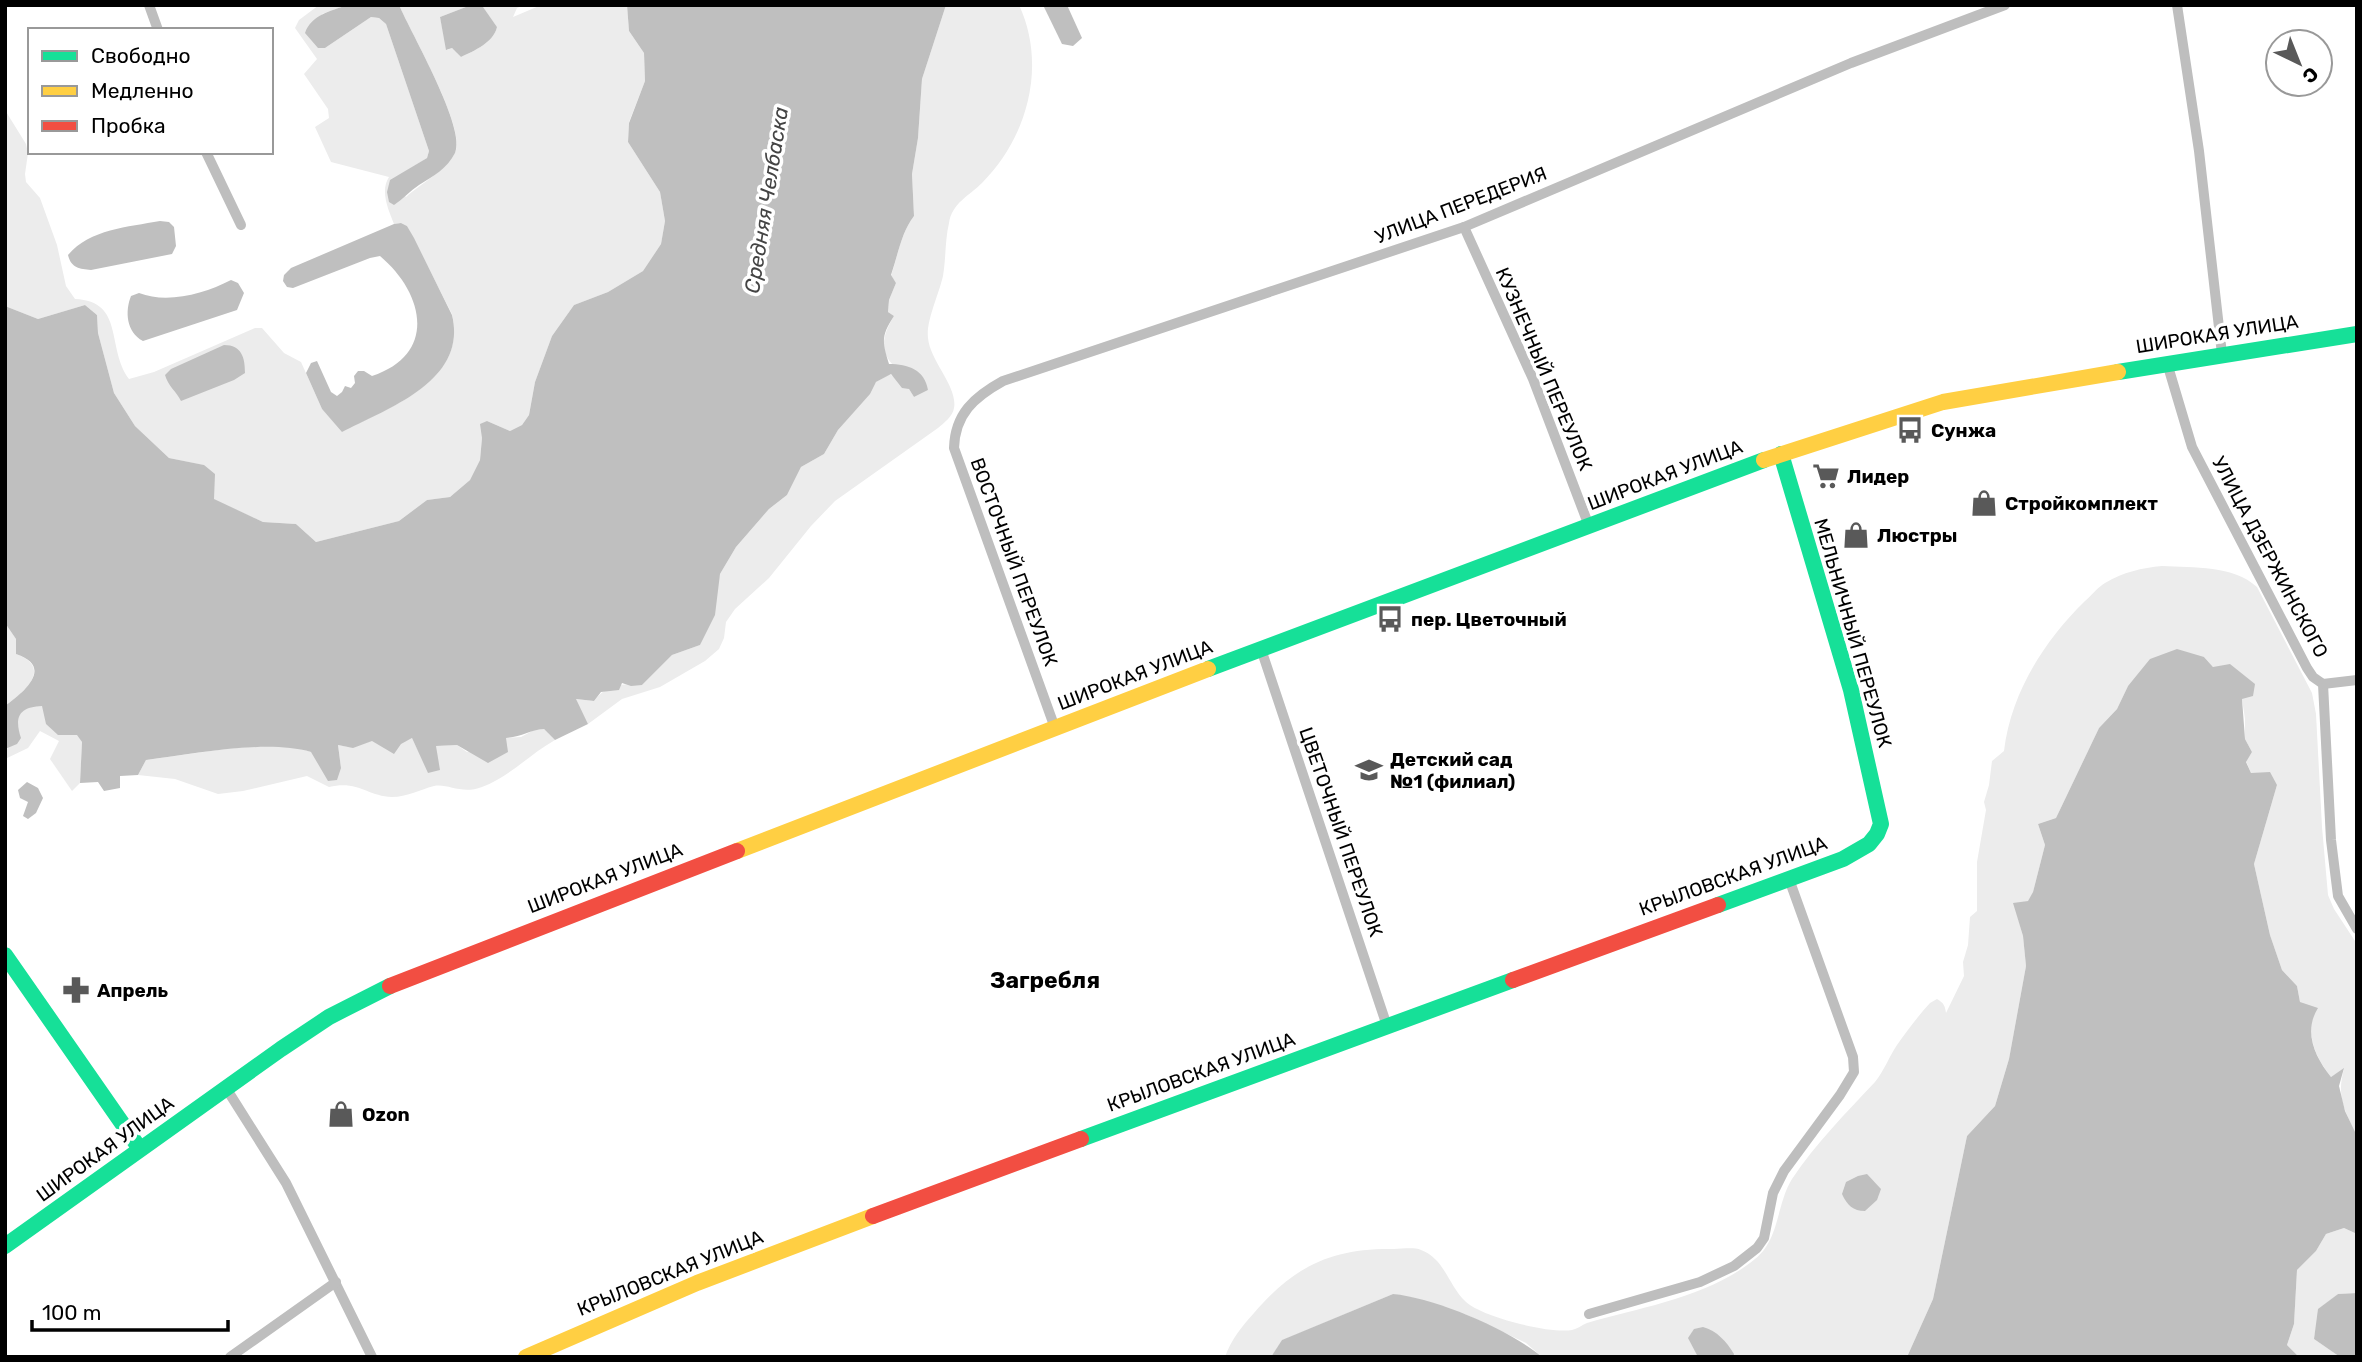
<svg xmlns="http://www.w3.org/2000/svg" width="2362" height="1362" font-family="Rubik,sans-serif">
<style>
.green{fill:#ececec}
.water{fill:#bfbfbf}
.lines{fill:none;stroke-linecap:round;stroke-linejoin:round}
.street{stroke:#bebebe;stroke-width:10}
.fast{stroke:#16e098;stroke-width:16}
.slow{stroke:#ffcf43;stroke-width:16}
.jam{stroke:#f24e42;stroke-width:16}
.labels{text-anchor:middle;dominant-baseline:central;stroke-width:7;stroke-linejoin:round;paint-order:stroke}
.street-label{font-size:19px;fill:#000;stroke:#fff}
.poi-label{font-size:19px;font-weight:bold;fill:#000;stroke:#fff;text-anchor:start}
.water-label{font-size:21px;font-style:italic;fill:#444;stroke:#fff}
.quarter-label{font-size:23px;font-weight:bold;fill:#000;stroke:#fff}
</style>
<rect width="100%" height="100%" fill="#fff"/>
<g class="green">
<path d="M319 5H347L322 14 325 48 371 17 379 18 386 24 429 151 427 158 390 181 406 197C420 184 450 168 456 150 464 124 411 33 399 5H471L440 17 447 50 452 48 461 57C474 51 494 42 497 27L481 5H524L517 8 513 17 539 6 627 5 629 31 644 53 645 81 629 122 628 142 660 192 665 221 661 244 643 271 608 292 574 305 552 336 535 382 529 415 522 425 510 431 487 421 482 438 480 460 470 480 450 497 427 500 399 521 316 542 296 524 263 522 214 500 203 465 169 458 135 426 114 393 98 333 97 315 85 305 38 319 5 306V110L26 144 28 153 25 174 26 182 40 198 57 245 66 286 75 299C125 301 106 348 129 379L154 372 255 328H262L284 353 301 362 322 409 342 431C388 408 468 381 452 314L407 226 401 223 394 224C388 209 380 191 389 177L331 162 315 127 329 118 328 109 304 74 317 59 295 28 299 20Z"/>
<path d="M946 5H1019C1047 65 1028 137 982 183 969 196 952 203 949 223 945 240 946 258 943 276 939 294 926 321 928 338 930 361 958 387 954 408 953 416 944 423 938 428L835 501 811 526 769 578 735 609 726 622 724 638 719 649 705 661 660 687 622 699 588 724 575 699 594 701C607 684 622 683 642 685L672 655 700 645 720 574 736 547 769 509 787 495 801 467 824 454 838 430 869 394 876 382 890 374 909 389 914 397 928 390C897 369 868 358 894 316L888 312 889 300 896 283 891 276C898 255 901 233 914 216L912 174 918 138 922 79Z"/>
<path d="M2162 566C2194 568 2233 565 2257 587L2312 693 2316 714 2322 827 2328 895 2334 909 2357 944V1136C2345 1111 2336 1097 2344 1069L2331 1077C2317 1059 2308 1040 2312 1018L2300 1002 2297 986 2282 970 2270 935 2254 864 2277 785 2251 773 2246 761 2252 752 2245 739V719L2242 699 2204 657 2128 686 2117 709 2099 728 2056 818 2038 824 2045 845 2033 892 2029 901 2014 904 2023 936 2026 966 2009 1059 1995 1106 1967 1136 1933 1299 1907 1357H1542L1526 1343 1467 1315 1393 1294 1283 1340 1271 1357H1225C1231 1340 1242 1326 1254 1313 1294 1266 1332 1248 1394 1249 1402 1249 1414 1247 1421 1250 1444 1258 1449 1286 1465 1301 1481 1317 1550 1334 1572 1330 1577 1329 1582 1325 1587 1323 1642 1307 1709 1297 1755 1259 1780 1239 1776 1205 1792 1179 1816 1143 1846 1113 1875 1082 1884 1071 1889 1057 1897 1045 1907 1031 1918 1016 1930 1003L1937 999C1944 1003 1945 1006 1946 1013L1964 976 1963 962 1968 945 1970 917 1977 911V862L1986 810 1984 802 1989 785 1992 761 2004 751C2011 693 2044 641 2085 601 2092 595 2098 587 2105 583 2123 572 2142 568 2162 566Z"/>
<path d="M5 623 16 639V654C54 668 23 693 5 706Z"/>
<path d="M42 706 78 735 82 742 80 783 72 791 50 759 59 741 40 731 28 748 5 759C5 754 17 717 21 712 26 706 34 706 42 706Z"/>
<path d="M544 729 555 740C530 754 509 777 482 787 461 795 448 783 434 786 419 790 407 797 392 797 367 796 358 780 329 787L307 776 243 791 218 794 175 779 138 775 146 760C187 755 258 741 297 748 313 751 327 760 341 768L338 745C358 750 354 743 371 741 389 738 393 748 412 738L429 773 435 746 457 745 467 752 506 738 521 737 534 730Z"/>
<path d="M2344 1228 2357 1234V1293L2338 1294 2319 1309 2314 1339 2340 1357H2299L2287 1345 2294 1324 2297 1270 2316 1251 2326 1234Z"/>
</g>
<g class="water">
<path d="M347 5H399C411 33 467 129 455 153 447 169 433 176 419 185 410 191 403 199 394 205L389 202 387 192 390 180 427 158 429 151 386 24 379 18 371 17 325 48H318L305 33C311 15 331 11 347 5Z"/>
<path d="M471 5 483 7 497 27C494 42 474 51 461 57L452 48 446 50 440 17Z"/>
<path d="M627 5H946L922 79 918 138 912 174 914 216C901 233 898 255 891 275L896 283 889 300 888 312 894 316C881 336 882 341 889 364 908 364 925 370 928 390L914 397 909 389 902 388 891 374 876 382 870 394 838 430 824 454 801 467 787 495 769 509 736 547 720 574 715 615 700 645 672 655 642 685 631 686 622 683 619 690 601 692 594 701 576 699 588 724 555 740 544 729C530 730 521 737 506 738L508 752 488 763 457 745 436 746 440 770 428 773 412 738 401 744 394 754 372 741 353 748 338 745 341 768 337 780 328 781 311 752C266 739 194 754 146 760L138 775 120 776V788L104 791 98 782 80 783 82 742 77 735H58L46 724 42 706C19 707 14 717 21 738L17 744 5 749V706C23 693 55 667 16 654V639L5 623V306L38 319 85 305 97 315 98 333 114 393 135 426 169 458 204 465 215 474 214 499 263 522 296 524 316 542 399 521 427 500 450 497 470 480 480 460 482 438 480 424 487 421 510 431 522 425 529 415 535 382 552 336 574 305 608 292 643 271 661 244 665 221 660 192 628 142 629 123 645 81 644 53 629 31Z"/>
<path d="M1043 5H1067L1082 38 1073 46 1062 44Z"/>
<path d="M160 221 169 222 174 227 176 246 172 254 91 270C80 269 71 268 68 255 90 229 128 227 160 221Z"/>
<path d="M401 223 407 226 414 238 452 315C468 381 388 408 342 432L322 409 306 373 311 363 317 361 331 392 337 396 342 392 345 386 351 388 355 383 354 376 358 371H364L372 376C438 354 424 293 380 256L370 258 293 288 287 287 283 281 284 275 291 268 394 224Z"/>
<path d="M231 280 238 283 244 293 237 310 143 341C126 332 125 311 131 296L139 293C167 304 204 294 231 280Z"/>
<path d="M224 345C242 345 245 358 245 373L234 380 181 401C176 391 168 386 165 375L171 369Z"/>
<path d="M2177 649 2204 657 2213 667 2230 664 2255 684 2253 696 2242 699 2245 739 2252 752 2246 762 2251 773 2270 772 2277 785 2254 864 2270 935 2282 970 2297 986 2300 1002 2318 1008C2303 1032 2315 1057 2331 1077L2344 1068 2339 1086 2345 1111 2357 1136V1234L2344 1228 2326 1234 2316 1251 2297 1270 2294 1324 2287 1345 2299 1357H1907L1933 1299 1967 1136 1995 1106 2009 1059 2026 966 2023 936 2013 903 2028 901 2033 892 2045 845 2038 824 2056 818 2099 728 2117 709 2128 686 2150 659Z"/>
<path d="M27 782 38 788 43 798 36 813 28 819 23 816 28 802 20 798 18 790Z"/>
<path d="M1867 1174 1881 1189 1877 1200 1865 1211C1853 1211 1847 1205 1842 1194L1846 1182 1858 1176Z"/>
<path d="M2357 1293V1357H2340L2314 1339 2318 1309 2338 1294Z"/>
<path d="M1393 1294C1435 1298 1509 1329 1542 1357H1271L1282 1340Z"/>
<path d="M1703 1327C1717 1331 1726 1341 1734 1354L1733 1357H1698L1688 1338 1694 1329Z"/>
</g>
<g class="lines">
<g class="street">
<path d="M149 5 158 30"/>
<path d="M2177 5 2199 151 2222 354"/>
<path d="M206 152 241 225"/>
<path d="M1464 227 1533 379 1589 526"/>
<path d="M2167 363 2192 447 2307 668 2313 677 2323 684 2331 840 2338 896 2357 929"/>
<path d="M1261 649 1387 1026"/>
<path d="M2323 684 2357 680"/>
<path d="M1055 728 954 448C955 414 974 397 1003 381L1464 227 1851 63 2005 5"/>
<path d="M226 1088 286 1183 372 1357"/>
<path d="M1589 1314 1700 1282 1734 1266 1757 1248 1764 1238 1773 1193 1784 1171 1840 1095 1854 1072 1853 1057 1789 879"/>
<path d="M230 1357 336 1282"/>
</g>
<g class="fast">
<path d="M2118 372 2357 334"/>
<path d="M1208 669 1764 460"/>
<path d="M1718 905 1843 859 1869 844 1877 834 1881 824 1851 690 1781 454"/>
<path d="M5 955 140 1149"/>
<path d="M1081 1139 1513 980"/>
<path d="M5 1246 281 1049 329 1017 390 986"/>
</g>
<g class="slow">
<path d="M1764 460 1943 402 2118 372"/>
<path d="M737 851 1208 669"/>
<path d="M526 1357 697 1283 873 1216"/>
</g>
<g class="jam">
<path d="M1513 980 1718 905"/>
<path d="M390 986 737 851"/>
<path d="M873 1216 1081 1139"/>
</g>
</g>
<defs>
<symbol id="bus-bare" viewBox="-9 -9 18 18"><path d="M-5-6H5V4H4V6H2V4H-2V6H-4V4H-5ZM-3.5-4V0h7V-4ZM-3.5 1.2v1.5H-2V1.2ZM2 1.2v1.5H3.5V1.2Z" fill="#595959" stroke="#fff" stroke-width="2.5" paint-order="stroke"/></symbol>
<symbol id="supermarket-bare" viewBox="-9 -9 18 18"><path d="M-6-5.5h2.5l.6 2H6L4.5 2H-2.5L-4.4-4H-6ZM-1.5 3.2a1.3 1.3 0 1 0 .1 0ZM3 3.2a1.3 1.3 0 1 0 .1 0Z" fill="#595959" stroke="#fff" stroke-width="2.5" paint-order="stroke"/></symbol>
<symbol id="shop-bare" viewBox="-9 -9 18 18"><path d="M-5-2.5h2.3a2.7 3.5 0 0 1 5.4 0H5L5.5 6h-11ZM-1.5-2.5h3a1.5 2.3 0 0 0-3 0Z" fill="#595959" stroke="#fff" stroke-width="2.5" paint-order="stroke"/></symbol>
<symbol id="school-bare" viewBox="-9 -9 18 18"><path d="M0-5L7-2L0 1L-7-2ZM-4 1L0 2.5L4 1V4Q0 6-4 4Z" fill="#595959" stroke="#fff" stroke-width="2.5" paint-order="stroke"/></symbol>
<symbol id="pharmacy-bare" viewBox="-9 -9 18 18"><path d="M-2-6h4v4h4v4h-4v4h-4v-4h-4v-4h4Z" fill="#595959" stroke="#fff" stroke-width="2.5" paint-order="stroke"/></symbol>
</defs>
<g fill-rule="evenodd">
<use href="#bus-bare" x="1891" y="411" width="38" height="38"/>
<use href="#supermarket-bare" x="1807" y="457" width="38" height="38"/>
<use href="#shop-bare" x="1965" y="484" width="38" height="38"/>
<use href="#shop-bare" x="1837" y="516" width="38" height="38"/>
<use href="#bus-bare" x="1371" y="600" width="38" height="38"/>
<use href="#school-bare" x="1350" y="751" width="38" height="38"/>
<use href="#pharmacy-bare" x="57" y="971" width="38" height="38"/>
<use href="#shop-bare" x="322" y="1095" width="38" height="38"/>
</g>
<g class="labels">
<g class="street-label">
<text transform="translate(1461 205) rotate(-21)">УЛИЦА ПЕРЕДЕРИЯ</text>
<text transform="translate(2217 334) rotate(-9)">ШИРОКАЯ УЛИЦА</text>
<text transform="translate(1544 369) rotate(67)">КУЗНЕЧНЫЙ ПЕРЕУЛОК</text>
<text transform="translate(1665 475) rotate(-21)">ШИРОКАЯ УЛИЦА</text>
<text transform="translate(2270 557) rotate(62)">УЛИЦА ДЗЕРЖИНСКОГО</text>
<text transform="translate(1014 562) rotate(70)">ВОСТОЧНЫЙ ПЕРЕУЛОК</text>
<text transform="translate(1853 633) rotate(74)">МЕЛЬНИЧНЫЙ ПЕРЕУЛОК</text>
<text transform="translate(1135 675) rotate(-21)">ШИРОКАЯ УЛИЦА</text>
<text transform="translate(1341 832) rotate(71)">ЦВЕТОЧНЫЙ ПЕРЕУЛОК</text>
<text transform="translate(1733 876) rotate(-20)">КРЫЛОВСКАЯ УЛИЦА</text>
<text transform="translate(605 878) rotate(-21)">ШИРОКАЯ УЛИЦА</text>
<text transform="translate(1201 1072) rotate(-20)">КРЫЛОВСКАЯ УЛИЦА</text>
<text transform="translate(105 1149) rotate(-36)">ШИРОКАЯ УЛИЦА</text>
<text transform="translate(670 1273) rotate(-22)">КРЫЛОВСКАЯ УЛИЦА</text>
</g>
<g class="poi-label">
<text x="1931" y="430">Сунжа</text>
<text x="1847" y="476">Лидер</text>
<text x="2005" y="503">Стройкомплект</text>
<text x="1877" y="535">Люстры</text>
<text x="1411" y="619">пер. Цветочный</text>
<text x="1390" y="759">Детский сад<tspan x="1390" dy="22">№1 (филиал)</tspan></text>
<text x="97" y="990">Апрель</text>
<text x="362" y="1114">Ozon</text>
</g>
<g class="water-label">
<text transform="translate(766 200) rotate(-81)">Средняя Челбаска</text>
</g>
<g class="quarter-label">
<text x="1045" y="980">Загребля</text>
</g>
</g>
<rect width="2362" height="1362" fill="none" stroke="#000000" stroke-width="14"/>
<rect x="28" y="28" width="245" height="126" fill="#ffffff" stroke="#999999" stroke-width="2"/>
<rect x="42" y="51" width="35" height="10" fill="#16e098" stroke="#999999" stroke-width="2"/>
<text x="91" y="63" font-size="21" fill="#000000">Свободно</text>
<rect x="42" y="86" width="35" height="10" fill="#ffcf43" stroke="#999999" stroke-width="2"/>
<text x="91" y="98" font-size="21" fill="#000000">Медленно</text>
<rect x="42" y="121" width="35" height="10" fill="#f24e42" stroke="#999999" stroke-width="2"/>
<text x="91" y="133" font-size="21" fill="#000000">Пробка</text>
<g transform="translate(2299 63) rotate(137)"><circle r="33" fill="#ffffff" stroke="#999999" stroke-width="2"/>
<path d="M0-5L12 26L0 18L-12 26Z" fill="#595959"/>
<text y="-10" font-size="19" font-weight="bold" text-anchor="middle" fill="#000000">С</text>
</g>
<path d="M32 1320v10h196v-10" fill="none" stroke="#000000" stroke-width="3.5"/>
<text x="42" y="1320" font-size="21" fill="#000000" stroke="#ffffff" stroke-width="5" paint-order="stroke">100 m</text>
</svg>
